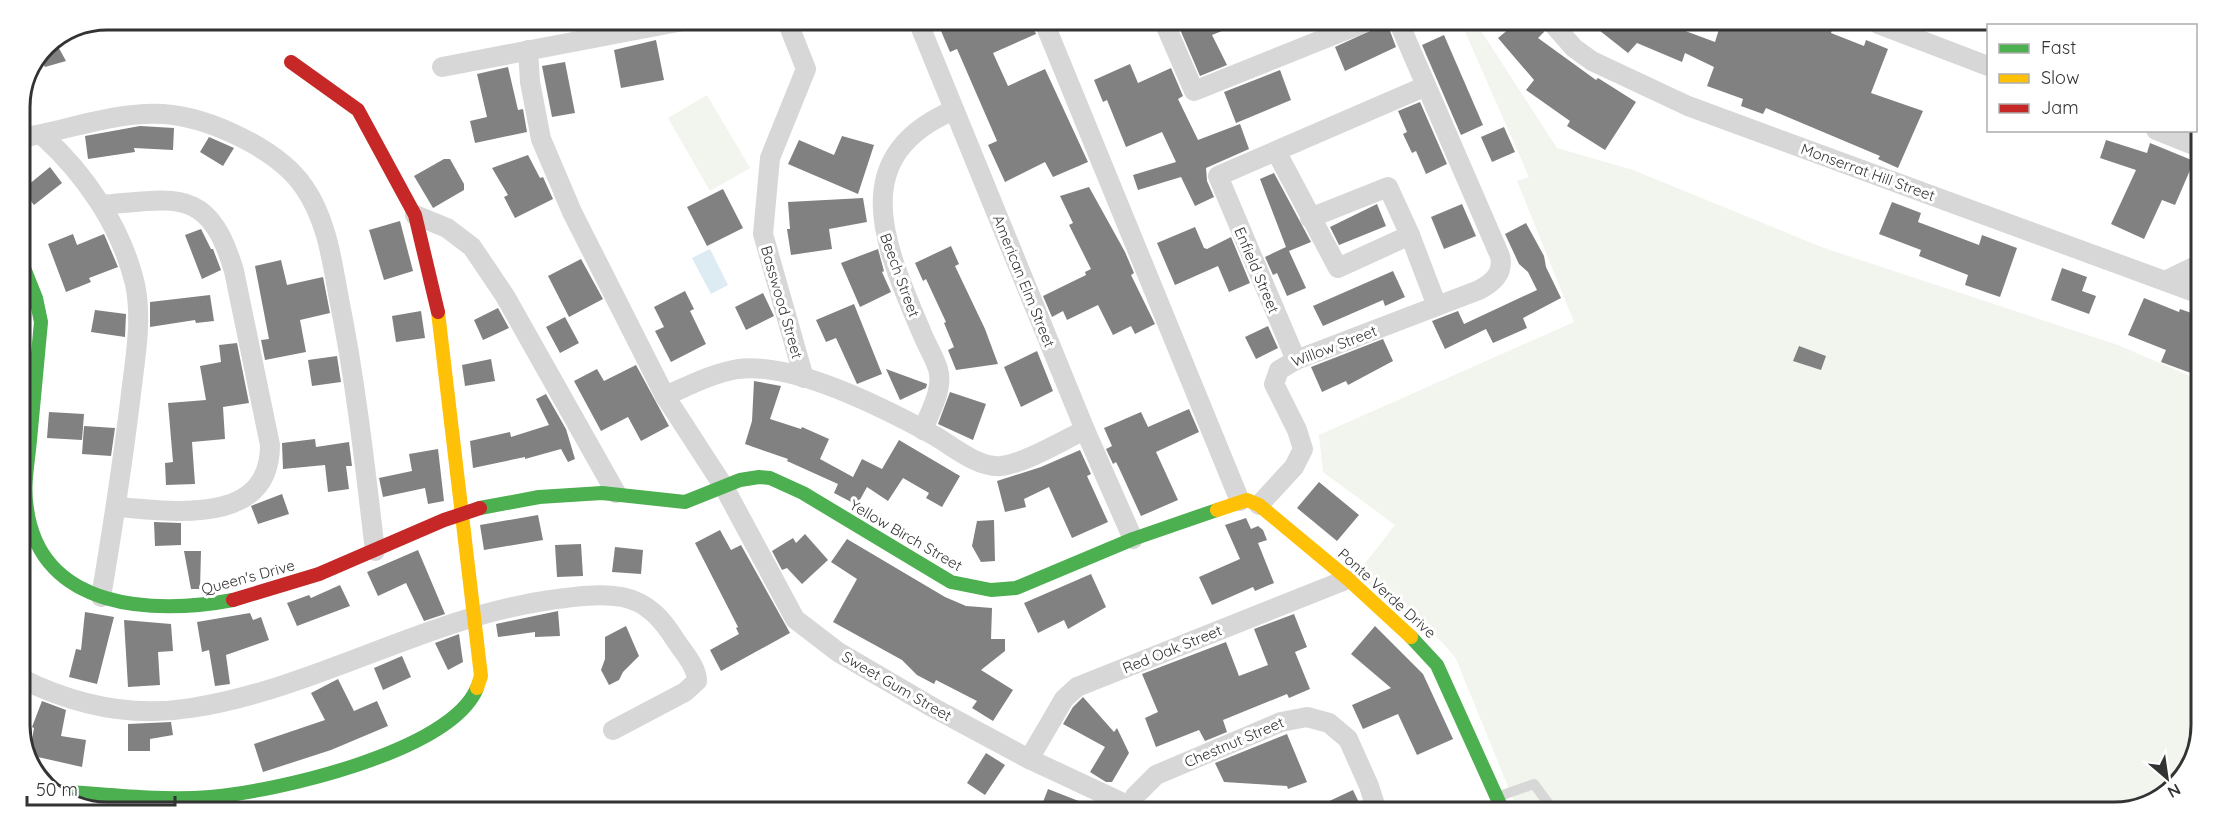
<svg xmlns="http://www.w3.org/2000/svg" width="2221" height="832" font-family="Quicksand,sans-serif">
<style>
.green{fill:#f1f5ed}
.water{fill:#ddebf3}
.building{fill:#818181}
.lines{fill:none;stroke-linecap:round;stroke-linejoin:round}
.lane{stroke:#d7d7d7;stroke-width:10}
.street{stroke:#d7d7d7;stroke-width:20}
.fast{stroke:#4caf50;stroke-width:14}
.slow{stroke:#ffc107;stroke-width:14}
.jam{stroke:#c62828;stroke-width:14}
.labels{text-anchor:middle;dominant-baseline:central;stroke-width:6;stroke-linejoin:round;paint-order:stroke}
.street-label{font-size:15px;fill:#333;stroke:#fff}
.rim{fill:none;stroke:#333;stroke-width:3}
</style>
<rect width="100%" height="100%" fill="#fff"/>
<g class="green">
<path d="M1466 23H1476L1557 148 1633 170 1824 248 2118 345 2199 380 2197 753 2167 795 2114 812 1518 811 1456 659C1432 625 1389 600 1356 575L1395 525 1323 472 1319 435 1574 322 1517 181 1529 177 1466 34Z"/>
<path d="M707 95 750 168 710 191 668 118Z"/>
</g>
<path class="water" d="M710 249 728 285 711 294 692 258Z"/>
<g class="building">
<path d="M963 22H979L982 28 995 22H1031L1036 34 993 53 1008 86 1045 69 1088 162 1053 177 1045 162 1005 182 988 145 997 141 957 49 950 52 941 31Z"/>
<path d="M1191 22H1244L1212 35 1227 65 1200 76 1179 27Z"/>
<path d="M1387 23 1396 47 1345 71 1335 47Z"/>
<path d="M1516 23H1540L1544 32 1538 38 1596 80 1598 78 1636 102 1605 150 1567 126 1570 121 1526 90 1534 80 1498 38Z"/>
<path d="M1590 23H1664L1715 42 1721 23 1834 24 1831 33 1864 46 1866 40 1888 49 1871 93 1923 111 1898 168 1878 159 1880 156 1766 108 1763 114 1741 106 1743 99 1707 86 1714 67 1685 53 1682 62 1637 43 1628 53Z"/>
<path d="M1444 35 1483 125 1461 135 1422 45Z"/>
<path d="M656 40 664 80 621 88 614 50Z"/>
<path d="M55 41 66 61 45 67 39 58 45 45Z"/>
<path d="M565 62 575 113 552 117 542 66Z"/>
<path d="M1130 64 1138 83 1171 68 1183 96 1178 99 1198 140 1240 124 1249 149 1206 168 1207 181 1214 197 1195 206 1181 177 1138 190 1133 175 1176 162 1162 132 1126 147 1107 100 1103 102 1094 80Z"/>
<path d="M508 67 518 110 523 109 527 132 475 143 470 121 487 117 477 74Z"/>
<path d="M1280 70 1291 100 1236 123 1224 92Z"/>
<path d="M1420 102 1447 164 1426 174 1416 151 1412 153 1403 134 1407 132 1398 111Z"/>
<path d="M140 126 174 128 173 150 134 148 135 152 88 159 85 136Z"/>
<path d="M1504 127 1515 152 1492 162 1481 137Z"/>
<path d="M842 136 874 145 858 194 788 164 799 140 834 155Z"/>
<path d="M209 137 234 148 223 166 200 152Z"/>
<path d="M2106 140 2147 153 2150 143 2194 161 2175 205 2162 200 2144 239 2111 224 2136 170 2100 158Z"/>
<path d="M528 155 540 178 543 177 553 199 515 218 504 197 508 195 492 168Z"/>
<path d="M444 159H450L464 184V190L433 208 414 176Z"/>
<path d="M50 167 62 183 34 205 22 190Z"/>
<path d="M1274 173 1311 242 1289 251 1306 288 1287 296 1277 273 1273 275 1265 257 1286 247 1260 179Z"/>
<path d="M1089 187 1125 252 1134 273 1131 275 1155 324 1135 334 1131 326 1113 335 1098 305 1067 320 1063 311 1052 317 1043 296 1086 275 1085 272 1091 269 1069 225 1073 223 1060 196Z"/>
<path d="M723 189 743 228 707 246 687 207Z"/>
<path d="M863 198 867 222 829 229 832 249 791 255 787 229H790L788 202Z"/>
<path d="M1892 202 1921 213 1918 222 1979 245 1982 235 2017 248 2000 297 1965 285 1968 275 1919 256 1921 250 1879 234Z"/>
<path d="M1377 204 1386 226 1339 245 1330 227Z"/>
<path d="M1462 204 1476 236 1444 249 1431 217Z"/>
<path d="M400 221 413 271 384 280 369 230Z"/>
<path d="M1526 223 1544 256 1546 267 1561 298 1523 318 1527 328 1493 343 1486 329 1445 349 1432 321 1458 311 1464 324 1537 290 1528 272 1519 264 1505 234Z"/>
<path d="M1195 227 1204 248 1207 249 1231 237 1250 283 1229 292 1218 266 1175 285 1157 243Z"/>
<path d="M201 229 211 249H213L221 270 202 279 185 235Z"/>
<path d="M73 234 77 245 104 234 118 267 89 278 91 282 66 292 48 244Z"/>
<path d="M951 246 959 264 955 266 985 329 998 364 956 370 948 350 954 347 944 323 946 322 926 279 923 281 915 263Z"/>
<path d="M878 249 884 271 882 272 891 292 860 307 841 263Z"/>
<path d="M581 259 603 299 569 317 548 276Z"/>
<path d="M281 260 287 285 323 277 330 313 300 320 306 352 265 360 261 340 269 339 255 266Z"/>
<path d="M2062 268 2087 277 2082 291 2096 296 2089 314 2051 300Z"/>
<path d="M1393 271 1405 297 1385 306 1383 300 1323 326 1313 306Z"/>
<path d="M685 291 694 309 690 311 706 344 671 362 655 331 664 327 654 307Z"/>
<path d="M763 293 774 316 746 330 735 307Z"/>
<path d="M210 295 214 321 196 323 195 320 150 327V302Z"/>
<path d="M2144 298 2179 312 2180 309 2200 316 2199 376 2161 362 2166 350 2128 335Z"/>
<path d="M854 304 882 374 857 384 836 338 826 342 816 320Z"/>
<path d="M498 308 509 328 483 340 474 320Z"/>
<path d="M95 310 126 314 125 337 91 332Z"/>
<path d="M421 311 425 338 396 342 392 316Z"/>
<path d="M565 317 579 343 560 353 546 327Z"/>
<path d="M1268 326 1278 348 1256 359 1245 337Z"/>
<path d="M1383 339 1393 361 1348 385 1346 381 1322 392 1311 367Z"/>
<path d="M237 343 249 403 223 407 225 439 192 442 195 484 166 485 165 463 173 462 168 403 206 400 200 366 221 362 219 345Z"/>
<path d="M1799 346 1826 356 1821 370 1793 361Z"/>
<path d="M1037 351 1053 391 1021 407 1004 367Z"/>
<path d="M337 356 341 382 312 386 308 360Z"/>
<path d="M491 359 495 381 465 386 462 365Z"/>
<path d="M636 365 669 426 641 441 628 417 601 431 574 381 597 369 604 381Z"/>
<path d="M886 369 927 384 926 388 900 400Z"/>
<path d="M754 381 781 386 770 419 801 429 802 427 829 439 820 459 853 477 862 459 882 469 899 440 960 476 942 507 926 498 929 493 903 478 888 501 867 487 857 505 834 493 838 484 787 461 788 459 745 444 752 421Z"/>
<path d="M950 392 986 404 973 440 938 424Z"/>
<path d="M546 394 566 429 575 459 568 462 561 449 525 459V457L473 468 470 441 510 432 511 437 549 425 536 399Z"/>
<path d="M1189 409 1199 432 1156 452 1178 500 1141 516 1119 468 1116 462 1113 464 1106 449 1112 446 1104 428 1141 412 1148 427Z"/>
<path d="M49 412 84 414 82 440 47 438Z"/>
<path d="M84 426 115 428 111 456 82 454Z"/>
<path d="M315 439 316 447 349 442 352 466H346L349 489 328 492 325 465 283 469 282 443Z"/>
<path d="M438 449 444 501 428 504 425 488 383 497 379 478 412 471 409 454Z"/>
<path d="M1080 450 1091 474 1087 476 1108 522 1072 538 1049 487 1024 499 1026 507 1005 512 997 481 1041 467Z"/>
<path d="M1319 482 1359 515 1337 541 1297 508Z"/>
<path d="M282 494 289 514 258 524 251 506Z"/>
<path d="M538 515 543 540 484 550 480 525Z"/>
<path d="M1246 518 1251 529 1258 526 1263 530 1267 540 1258 543 1274 583 1255 591 1253 587 1212 605 1199 577 1240 559 1225 525Z"/>
<path d="M994 520 995 561 981 562 972 546 977 521Z"/>
<path d="M154 522 181 523V545L155 546Z"/>
<path d="M720 530 731 550 741 545 790 633 721 671 710 650 739 634 736 628 738 627 695 543Z"/>
<path d="M805 534 828 560 802 584 787 568 782 570 772 551 793 538 796 543Z"/>
<path d="M847 539 945 597 966 606 992 608 991 639H1005V651L981 670 1013 690 993 721 972 708 977 701 936 680 934 684 917 675 902 660 833 622 857 579 831 562Z"/>
<path d="M581 544 583 576 557 577 555 545Z"/>
<path d="M615 547 643 550 641 574 612 572Z"/>
<path d="M418 550 445 614 424 621 406 583 378 596 367 572Z"/>
<path d="M184 551H201L200 589H191Z"/>
<path d="M1091 574 1106 607 1068 629 1064 620 1038 633 1024 603Z"/>
<path d="M340 585 350 606 297 626 287 603 309 595 311 598Z"/>
<path d="M558 611 560 636 535 637V632L498 637 496 624Z"/>
<path d="M85 612 114 617 97 684 69 677 76 649 81 650Z"/>
<path d="M250 613 253 620 261 617 269 640 226 655 230 684 215 686 209 650 202 652 197 622Z"/>
<path d="M1294 614 1307 647 1295 652 1310 689 1289 698 1287 694 1223 720 1227 732 1205 741 1199 730 1156 747 1145 718 1158 712 1142 674 1226 642 1239 676 1268 665 1254 629Z"/>
<path d="M124 620 171 624 173 651 158 652 160 685 128 687Z"/>
<path d="M626 626 639 656 623 672 619 680 609 685 601 670 605 659V637Z"/>
<path d="M1375 626 1423 674 1453 739 1417 755 1398 714 1363 729 1352 705 1391 688 1351 654Z"/>
<path d="M459 634 463 662 448 670 435 643Z"/>
<path d="M402 656 411 677 383 690 374 668Z"/>
<path d="M338 679 354 711 377 701 388 726 331 750 263 772 254 744 325 720 311 693Z"/>
<path d="M1083 697 1114 732 1117 728 1129 753 1112 782H1106L1090 772 1105 747 1063 724 1073 707Z"/>
<path d="M42 701 66 710 61 736 86 740 82 767 29 755 34 728 32 727Z"/>
<path d="M171 722 173 735 150 739V751H128V724Z"/>
<path d="M1287 734 1307 782 1288 789 1287 786 1224 782 1215 763Z"/>
<path d="M986 753 1005 765 985 795 967 783Z"/>
<path d="M1048 789 1099 809V810H1040Z"/>
<path d="M1353 790 1363 811H1308Z"/>
</g>
<g class="lines">
<path class="lane" d="M1497 797 1534 784 1554 811"/>
<g class="street">
<path d="M787 21 806 69 770 158 763 234 804 378"/>
<path d="M918 21 1085 430 1133 539"/>
<path d="M1044 22 1240 501"/>
<path d="M1164 22 1194 91 1366 22"/>
<path d="M1552 23 1574 48 1592 61 1688 106 2200 294"/>
<path d="M1878 24 1988 66"/>
<path d="M528 50 530 82 541 139 572 212 665 396 724 487 795 619 838 652 932 707 1029 759 1138 810"/>
<path d="M442 67 683 21"/>
<path d="M2156 130 2201 148"/>
<path d="M42 135C85 174 121 226 135 284 143 322 134 364 130 402 122 467 112 532 101 597"/>
<path d="M20 138C66 131 116 111 163 114 209 117 278 149 304 187 327 220 332 261 339 299 356 383 365 466 375 551"/>
<path d="M1277 153 1338 268 1410 235"/>
<path d="M102 205C176 199 209 186 234 271L270 445C270 527 172 511 117 507"/>
<path d="M415 215 447 228 472 247 505 296 616 493"/>
<path d="M1310 218 1388 187 1410 235 1437 306"/>
<path d="M2165 281 2200 264"/>
<path d="M1296 360 1218 176 1426 86"/>
<path d="M665 396C688 386 713 373 738 369 794 362 886 409 935 436 954 447 978 468 1001 466 1026 463 1061 441 1085 430"/>
<path d="M923 430C930 411 944 389 938 369 934 356 926 344 921 331 886 248 843 157 954 110"/>
<path d="M1259 505 1294 467 1303 449 1297 430 1274 384 1279 370 1296 360 1479 290C1493 283 1504 273 1500 256L1399 23"/>
<path d="M20 678C74 705 130 718 191 708 315 689 425 618 550 600 572 597 599 593 622 597 648 602 663 620 676 641 684 653 697 667 697 681L685 692 613 730"/>
<path d="M1029 759 1064 699 1077 687 1348 579"/>
<path d="M1128 810 1135 796 1156 775 1281 722 1307 717 1329 723 1348 739 1369 786 1377 811"/>
</g>
<g class="fast">
<path d="M20 258 36 298 41 322C37 361 34 401 30 440 28 463 23 486 27 509 41 610 154 615 233 600"/>
<path d="M480 508 539 497 602 493 685 502 740 480 759 477 770 478 803 493 951 582 991 590 1016 588 1133 539 1217 510"/>
<path d="M1411 637 1437 665 1503 811"/>
<path d="M55 791C107 794 158 801 210 797 274 792 451 752 477 688"/>
</g>
<g class="slow">
<path d="M438 312 481 676 477 688"/>
<path d="M1217 510 1247 500 1259 505 1348 579 1411 637"/>
</g>
<g class="jam">
<path d="M291 62 358 110 415 215 438 312"/>
<path d="M233 600 319 574 444 520 480 508"/>
</g>
</g>
<g class="labels">
<g class="street-label">
<text transform="translate(1868 172) rotate(20)">Monserrat Hill Street</text>
<text transform="translate(1257 270) rotate(67)">Enfield Street</text>
<text transform="translate(900 275) rotate(70)">Beech Street</text>
<text transform="translate(1024 281) rotate(68)">American Elm Street</text>
<text transform="translate(782 302) rotate(74)">Basswood Street</text>
<text transform="translate(1334 346) rotate(-21)">Willow Street</text>
<text transform="translate(906 535) rotate(30)">Yellow Birch Street</text>
<text transform="translate(248 577) rotate(-15)">Queen's Drive</text>
<text transform="translate(1387 593) rotate(42)">Ponte Verde Drive</text>
<text transform="translate(1172 649) rotate(-22)">Red Oak Street</text>
<text transform="translate(897 686) rotate(30)">Sweet Gum Street</text>
<text transform="translate(1234 742) rotate(-23)">Chestnut Street</text>
</g>
</g>
<path d="M0 0H2221V832H0ZM107 30H2114A77 77 0 0 1 2191 107V725A77 77 0 0 1 2114 802H107A77 77 0 0 1 30 725V107A77 77 0 0 1 107 30Z" fill="#fff" fill-rule="evenodd"/>
<path class="rim" d="M107 30H2114A77 77 0 0 1 2191 107V725A77 77 0 0 1 2114 802H107A77 77 0 0 1 30 725V107A77 77 0 0 1 107 30Z"/>
<rect x="1987" y="24" width="210" height="108" fill="#ffffff" stroke="#adadad" stroke-width="1.5"/>
<rect x="1999" y="44" width="30" height="9" fill="#4caf50" stroke="#adadad" stroke-width="1.5"/>
<text x="2041" y="54" font-size="18" fill="#333333">Fast</text>
<rect x="1999" y="74" width="30" height="9" fill="#ffc107" stroke="#adadad" stroke-width="1.5"/>
<text x="2041" y="84" font-size="18" fill="#333333">Slow</text>
<rect x="1999" y="104" width="30" height="9" fill="#c62828" stroke="#adadad" stroke-width="1.5"/>
<text x="2041" y="114" font-size="18" fill="#333333">Jam</text>
<g transform="translate(2167 778) rotate(151)" stroke="#ffffff" stroke-width="4.5" paint-order="stroke">
<path d="M0-4.5L10 22L0 15L-10 22Z" fill="#333333"/>
<text y="-9" font-size="16" font-weight="bold" text-anchor="middle" fill="#333333">N</text>
</g>
<path d="M27 796v9h148v-9" fill="none" stroke="#333333" stroke-width="3"/>
<text x="36" y="796" font-size="18" fill="#333333" stroke="#ffffff" stroke-width="4.5" paint-order="stroke">50 m</text>
</svg>
